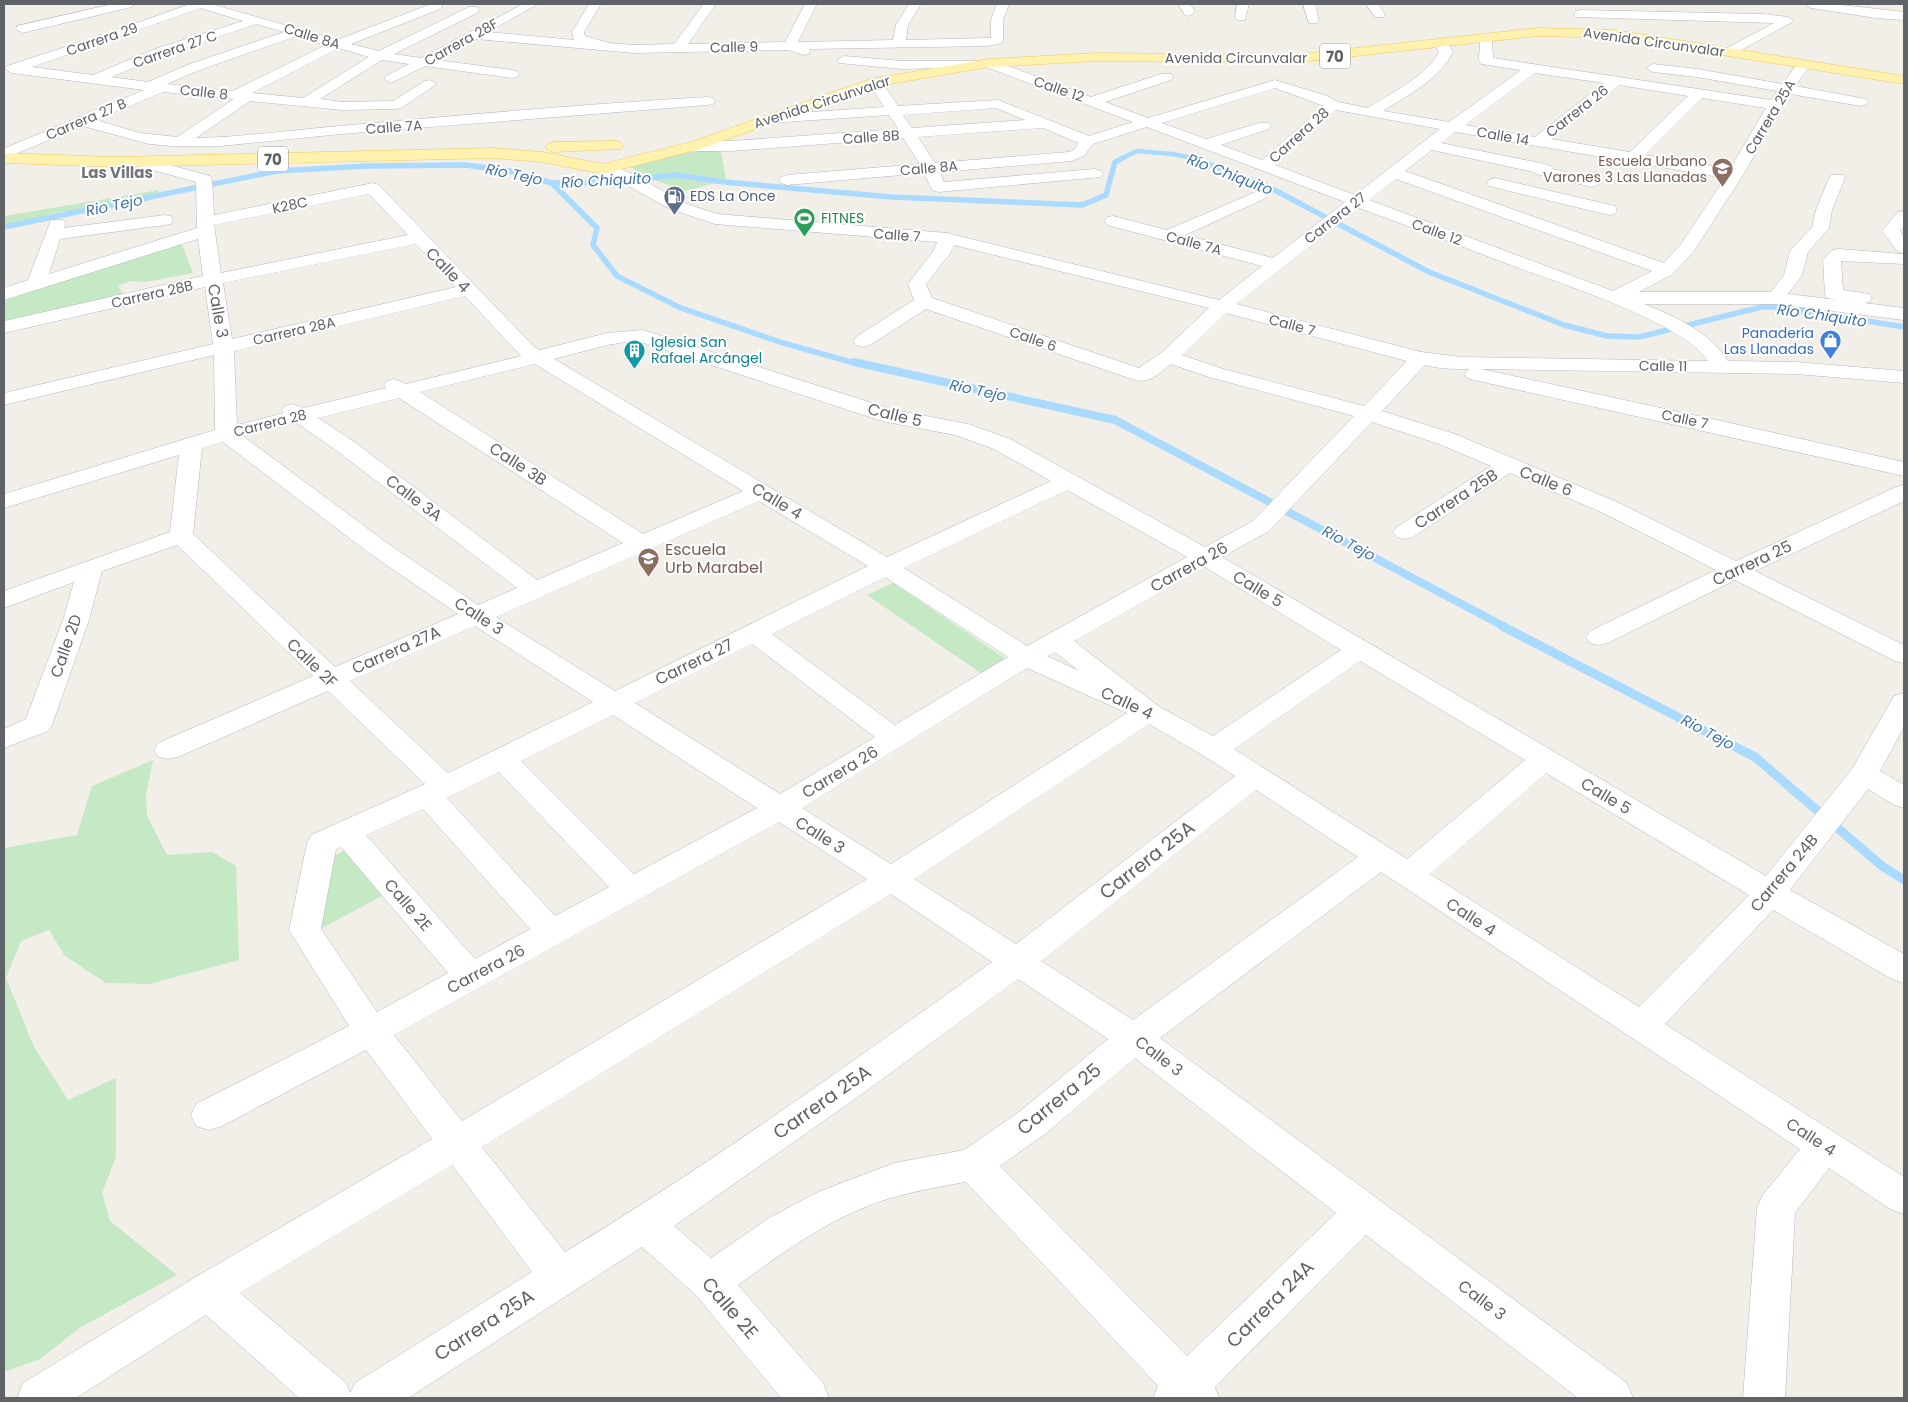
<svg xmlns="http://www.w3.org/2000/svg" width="1908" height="1402" font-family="Poppins,sans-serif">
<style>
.green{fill:#c5e8c5}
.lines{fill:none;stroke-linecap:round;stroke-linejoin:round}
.stream-far3{stroke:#aadaff;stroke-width:4.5}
.stream-far2{stroke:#aadaff;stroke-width:5.5}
.stream-far1{stroke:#aadaff;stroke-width:8}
.stream{stroke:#aadaff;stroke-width:9}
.street-casing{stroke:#b5b8bc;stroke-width:1}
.primary-casing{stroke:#f2c960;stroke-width:1}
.street{fill:#fff;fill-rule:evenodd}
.primary{fill:#fff2af;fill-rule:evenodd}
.labels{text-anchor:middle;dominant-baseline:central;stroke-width:4;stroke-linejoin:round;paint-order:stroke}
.far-street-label{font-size:14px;fill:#5f6368;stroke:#fff}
.far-education-label{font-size:14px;fill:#785e54;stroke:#fff;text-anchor:end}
.far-service-label{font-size:14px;fill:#4e5e75;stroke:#fff;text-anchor:start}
.far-leisure-label{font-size:14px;fill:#27864d;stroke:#fff;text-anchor:start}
.far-shop-label{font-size:14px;fill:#366cbe;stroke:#fff;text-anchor:end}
.far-culture-label{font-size:14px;fill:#0d838f;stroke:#fff;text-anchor:start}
.shield{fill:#fff;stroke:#8f9295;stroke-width:1}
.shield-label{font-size:15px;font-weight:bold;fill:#5f6368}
.far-neighbourhood-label{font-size:15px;font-weight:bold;fill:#70757a;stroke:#fff}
.far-water-label{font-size:15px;font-style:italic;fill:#4174aa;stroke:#fff}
.street-label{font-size:16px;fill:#5f6368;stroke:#fff}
.education-label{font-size:16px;fill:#785e54;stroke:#fff;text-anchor:start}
.near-street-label{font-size:19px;fill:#5f6368;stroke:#fff}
</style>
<rect width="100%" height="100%" fill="#f1efe8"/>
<g class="green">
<path d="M707 150 721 152 726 180 685 191 643 176 630 166 666 156Z"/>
<path d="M159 190 155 198 139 204 60 212 4 227V216Z"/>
<path d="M181 243 193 273 146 282 130 281 118 286 125 297 4 325V301L61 279Z"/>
<path d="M893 583 1006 659 982 674 867 595Z"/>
<path d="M153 760 146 795 147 816 167 855 212 852 236 866 239 960 149 984 106 983 65 956 49 930 21 941 6 978 34 1047 68 1100 116 1078V1157L102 1193 110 1221 177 1275 81 1327 40 1359 4 1372V848L77 835 92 786Z"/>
<path d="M348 849 384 895 320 929 328 859Z"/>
</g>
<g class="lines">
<path class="stream-far3" d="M1120 159 1137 151 1172 154 1198 159"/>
<g class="stream-far2">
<path d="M1192 158 1265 185 1429 272 1564 325 1607 336 1639 337 1762 307H1780L1904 327"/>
<path d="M552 183 612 182 676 175 724 182 891 197 1082 205 1106 195 1115 162 1123 158"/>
<path d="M4 227 277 171 368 166 466 165 510 171 552 183 597 228 593 245 617 276 681 308 783 343 858 364"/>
</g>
<path class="stream-far1" d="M854 362 1115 420 1505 627"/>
<path class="stream" d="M1502 626 1755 757 1882 866 1904 880"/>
<defs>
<g id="street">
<path d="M113 4H134L132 7 22 33 16 29 17 26Z"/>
<path d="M190 4H211L337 40 431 4H441L442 6 440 9 351 44 379 51 469 7H477L479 10 477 13 394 54 421 58 523 4H538L488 32 574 40 572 32 589 4H601L584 32 585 36 609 43 634 45 674 44 704 4H716L688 44 785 42 805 4H817L798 42 893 40 896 25 909 4H921L908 25 906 40 988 38H991V20L997 4H1009L1003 20V40L1002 43 988 46 810 49 809 54 804 55 788 50 634 53 476 39 437 60 512 70 517 71 519 74 517 77 512 78 425 66 391 83 384 79 386 76 409 64 382 60 320 99 343 102 393 101 425 81 430 80 437 84 401 108 396 109 343 110 250 101 196 138C244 137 292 130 340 126 463 115 585 104 708 97L713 98 715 101 713 104 708 105 341 134 220 146H172L149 144 83 126 15 154H5V148L144 90 12 73 5 69 7 66 117 30ZM201 8 243 21 155 49 93 75 32 67ZM256 24 284 32 187 65 148 82 111 77 165 55ZM297 36 326 45 233 91 167 84 197 71ZM339 48 369 57 303 98 252 93ZM163 92 234 99 177 137 140 133 96 120Z"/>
<path d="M1178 4H1190L1195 12 1189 16 1185 15Z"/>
<path d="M1237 4H1249L1245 20H1237L1235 17Z"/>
<path d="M1303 4H1315L1319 20 1317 23H1309Z"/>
<path d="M1366 4H1378L1385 14 1383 17H1375Z"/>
<path d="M1805 4H1833L1904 12V20L1876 18 1811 8Z"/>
<path d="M1580 10 1763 14 1788 17 1794 21 1730 56 1723 52 1725 49 1774 23 1576 17 1574 14 1576 11Z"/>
<path d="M1486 34 1492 38 1493 58 1771 100 1777 91 1697 77 1653 72 1646 68 1653 64 1697 69 1783 84 1799 61 1804 60 1811 64 1795 86 1866 99 1868 102 1866 105 1861 106 1790 94 1743 175 1694 251 1673 274 1639 292H1771L1784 275 1790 251 1812 227 1816 210 1829 178 1831 175H1843L1845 178 1832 210 1829 228 1808 252 1802 275 1788 294 1837 300 1827 298 1825 294 1823 259 1833 250 1839 249 1904 254V264L1841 261 1843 290 1870 294 1872 298 1870 302 1864 303 1904 308V320L1776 304H1644C1676 317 1709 331 1728 361L1796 362 1904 371V383L1796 374 1481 369 1721 421 1904 462V476L1474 380 1467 378 1464 374 1469 369C1456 369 1437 369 1425 365L1382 411 1455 434 1617 502 1736 561 1896 487 1904 485V501L1755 571 1904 645V663L1895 661 1735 580 1608 643 1599 645 1590 643 1586 637 1590 631 1716 570 1601 512 1510 473 1413 537 1405 539 1397 537 1393 532 1397 527 1491 466 1439 444 1372 422 1269 531 1222 557 1766 876 1852 769 1894 696 1904 693V727L1880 771 1904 785V808L1894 805 1868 789 1790 890 1904 954V983L1892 979 1773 910 1665 1024 1904 1177V1214L1890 1209 1829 1168 1795 1213 1785 1398H1743L1757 1208 1762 1196 1800 1149 1381 872 1160 1038 1627 1383 1633 1398H1578L1366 1235 1215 1387 1219 1398H1153L1158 1386 966 1182C943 1186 920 1190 898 1196 840 1211 786 1250 738 1285L823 1383 829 1398H781L696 1295 642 1247 408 1398H299L206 1315 76 1398H17L23 1383 194 1278 432 1139 366 1050 222 1126 209 1130 196 1126 191 1115 196 1104 349 1026 289 930 307 843 311 835 425 784 328 691 178 757 168 759 158 757 154 750 158 743 313 676 177 545 102 571 89 620 52 725 48 731 4 748V729L26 719 63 620 74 582 4 608V591L170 532 179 455 4 508V494L215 430 214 355 4 405V393L213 344 205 287 4 333V321L203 276 198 239 4 300V288L28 280 51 220H63L66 224 64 228 165 215 171 216 173 220 171 224 165 225 60 239 49 274 197 228 196 182 135 165 133 162 135 159 141 157 210 176 212 179 214 215 373 183 379 185 534 347 540 350 607 333 643 330 894 410 968 424 1010 439 1205 547 1253 521 1354 416 1209 377 1171 364C1159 373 1150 384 1135 380L926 309 870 345 863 347 856 345 853 341 856 337 914 300 908 284 934 250 937 242 715 224 670 209 614 178 597 172 595 169 597 166C618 160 661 191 680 201 692 206 705 210 717 214L947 233 1219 300 1262 266 1107 225 1105 221 1107 217 1113 216 1167 230 1258 191 1264 193 1266 196 1264 199 1185 235 1273 258 1345 202 1147 127 1093 144 1084 156 1072 161 940 172 944 182 1095 169 1101 171 1103 174 1101 177 938 192 932 190 924 173 787 185 781 183 779 180 781 177 787 175 920 164 903 138 731 151H695L690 149 687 146 690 143 695 141H731L898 129 889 115 769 123 764 122 762 119 764 116 769 115 884 107 868 82 875 78 880 79 898 106 998 100 1089 136 1133 122 986 67 902 69 839 63 837 60 844 56 902 61H984L989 59 1091 97 1161 74H1171L1173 77 1171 80 1105 102 1148 118 1275 80 1327 96 1338 102 1368 108C1389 94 1429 75 1439 51L1434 44 1441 40 1446 41 1453 51C1441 79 1408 95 1383 111L1449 122 1521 70 1481 64 1479 61 1480 38ZM1535 73 1604 83 1535 137 1465 125ZM1619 85 1688 96 1630 152 1551 139ZM1275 88 1324 106 1262 160 1221 145 1269 129 1271 126 1269 123H1259L1206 139 1162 123ZM1702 98 1766 108 1730 169 1645 155ZM996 108 1025 120 912 128 903 115ZM1336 110 1440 129 1355 195 1275 165ZM1043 128 1079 143 1074 150 1069 152 935 163 918 137ZM1455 132 1725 178 1681 244 1664 263 1405 171 1432 150 1534 172 1536 174 1592 187 1598 185 1600 182 1598 179 1553 169 1551 166 1545 164 1441 143ZM1396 179 1652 271 1613 291 1369 200ZM369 194 408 235 221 273 214 225ZM1359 208C1411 227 1463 247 1516 267 1559 283 1685 323 1708 361L1461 357 1421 352 1236 304ZM416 244 456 287 232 339 223 283ZM954 245 1209 308 1161 353 1139 368 932 298 926 284 949 255ZM465 296 521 356 406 384 394 379 387 381 384 385 386 388 304 408 292 404 285 406 281 410 284 413 237 425 234 351ZM1226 313 1407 361 1364 406 1223 369 1182 355ZM633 341 641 342 882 421 955 435 994 449 1051 481 887 557 554 359 607 345ZM535 364 743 491 643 534 420 392ZM399 398 623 543 537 580 353 441 318 418ZM297 423 337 451 517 588 478 605 387 543 243 436ZM223 442 369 553 458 614 335 667 193 534 202 448ZM1067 490 1187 557 1027 646 904 568ZM759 501 868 566 615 691 496 617ZM1205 567 1341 650 1213 736 1158 706 1074 641ZM885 577 1008 657 895 725 772 634ZM475 626 593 702 448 773 350 681ZM752 644 875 737 780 794 635 703ZM1055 652 1079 671 1047 656ZM1360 661 1525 760 1407 859 1234 749ZM1027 668 1127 713 891 864 802 808ZM613 715 757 808 634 874 521 761ZM1149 724 1204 756 1235 776 1016 944 914 879ZM499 772 609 887 555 916 447 798ZM1546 773 1749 895 1639 1007 1430 874ZM1256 790 1358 857 1133 1020 1041 961ZM423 809 530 929 475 959 366 835ZM779 822 867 879 462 1121 394 1035ZM341 847 448 973 377 1012 321 929 336 849ZM891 894 992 962C852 1062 712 1163 565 1252L482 1147ZM1018 979 1108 1039 1019 1112 964 1150 894 1163 818 1192 769 1218 711 1258 674 1226 862 1094ZM1135 1058 1336 1213 1187 1356 1000 1166 1045 1134ZM452 1165 532 1272 355 1383 350 1393 346 1383 240 1293Z"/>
<path d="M1495 178 1615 206 1617 210 1615 214 1609 215 1489 186 1487 183 1489 180Z"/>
<path d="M1904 211V226L1900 231 1904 237V253L1898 252 1882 231 1898 212Z"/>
</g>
<g id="primary">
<path d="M1538 28 1615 30 1904 76V84L1615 38 1538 36 1292 63 1097 61 989 67 878 86 700 149 603 174 542 162 493 158 116 167 4 163V153L116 157 493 148 542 152 603 164 691 142 870 79 989 59 1097 53 1292 55Z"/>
<path d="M616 141 621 143 624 146 621 149 553 152 548 150 545 147 548 144 553 142Z"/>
</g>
</defs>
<use href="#street" class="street-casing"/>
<use href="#primary" class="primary-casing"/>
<use href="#street" class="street"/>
<use href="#primary" class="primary"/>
</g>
<defs>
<symbol id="school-pin" viewBox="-11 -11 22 30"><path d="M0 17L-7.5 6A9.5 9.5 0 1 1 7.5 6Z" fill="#8d6e63" stroke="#fff"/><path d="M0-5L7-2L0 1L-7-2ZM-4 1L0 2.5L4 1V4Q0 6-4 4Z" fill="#fff"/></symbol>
<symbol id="fuel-pin" viewBox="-11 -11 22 30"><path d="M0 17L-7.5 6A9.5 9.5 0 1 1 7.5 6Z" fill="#5c6f8a" stroke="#fff"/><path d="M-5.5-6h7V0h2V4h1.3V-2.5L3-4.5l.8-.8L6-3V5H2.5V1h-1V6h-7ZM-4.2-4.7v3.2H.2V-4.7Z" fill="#fff"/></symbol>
<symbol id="stadium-pin" viewBox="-11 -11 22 30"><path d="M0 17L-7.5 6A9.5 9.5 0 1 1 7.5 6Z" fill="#2e9e5b" stroke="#fff"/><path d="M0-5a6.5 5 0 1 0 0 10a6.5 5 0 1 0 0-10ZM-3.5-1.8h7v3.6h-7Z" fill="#fff"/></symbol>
<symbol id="shop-pin" viewBox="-11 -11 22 30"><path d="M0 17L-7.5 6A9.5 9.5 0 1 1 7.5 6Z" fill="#3f7fe0" stroke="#fff"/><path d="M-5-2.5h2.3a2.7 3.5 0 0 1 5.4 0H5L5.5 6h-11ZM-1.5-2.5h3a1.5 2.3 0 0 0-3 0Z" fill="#fff"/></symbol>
<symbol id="building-pin" viewBox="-11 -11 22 30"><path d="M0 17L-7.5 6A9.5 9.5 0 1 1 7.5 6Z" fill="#0f9aa8" stroke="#fff"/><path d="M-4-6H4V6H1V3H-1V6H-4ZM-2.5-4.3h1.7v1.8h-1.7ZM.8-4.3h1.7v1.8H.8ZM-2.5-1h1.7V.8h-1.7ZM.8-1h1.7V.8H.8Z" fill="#fff"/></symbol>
</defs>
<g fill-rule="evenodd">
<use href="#school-pin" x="1710" y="156" width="25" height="34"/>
<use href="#fuel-pin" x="662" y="184" width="25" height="34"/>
<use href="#stadium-pin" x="792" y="206" width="25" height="34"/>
<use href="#shop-pin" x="1818" y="328" width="25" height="34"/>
<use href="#building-pin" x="622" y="338" width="25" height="34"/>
<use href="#school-pin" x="636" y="546" width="25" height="34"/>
</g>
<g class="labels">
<g class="far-street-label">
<text transform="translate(312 36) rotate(17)">Calle 8A</text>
<text transform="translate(102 39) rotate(-19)">Carrera 29</text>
<text transform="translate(461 42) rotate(-29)">Carrera 28F</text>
<text transform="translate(1654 42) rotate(8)">Avenida Circunvalar</text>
<text transform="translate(734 47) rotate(-1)">Calle 9</text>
<text transform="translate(175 49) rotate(-19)">Carrera 27 C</text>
<text x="1236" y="58">Avenida Circunvalar</text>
<text transform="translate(1059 89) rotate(19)">Calle 12</text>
<text transform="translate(204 92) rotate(6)">Calle 8</text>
<text transform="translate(822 102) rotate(-18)">Avenida Circunvalar</text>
<text transform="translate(1577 111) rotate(-38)">Carrera 26</text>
<text transform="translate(1770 117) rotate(-59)">Carrera 25A</text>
<text transform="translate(86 119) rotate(-23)">Carrera 27 B</text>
<text transform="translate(394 127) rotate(-4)">Calle 7A</text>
<text transform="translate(1299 135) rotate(-42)">Carrera 28</text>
<text transform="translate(1503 136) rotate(10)">Calle 14</text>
<text transform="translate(871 137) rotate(-4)">Calle 8B</text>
<text transform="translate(929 168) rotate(-5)">Calle 8A</text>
<text transform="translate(290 205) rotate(-12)">K28C</text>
<text transform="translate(1335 218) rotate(-38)">Carrera 27</text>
<text transform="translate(1437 232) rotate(20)">Calle 12</text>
<text transform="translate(897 235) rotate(4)">Calle 7</text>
<text transform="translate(1194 243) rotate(15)">Calle 7A</text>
<text transform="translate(152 294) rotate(-13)">Carrera 28B</text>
<text transform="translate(1292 325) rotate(15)">Calle 7</text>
<text transform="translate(294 331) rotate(-13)">Carrera 28A</text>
<text transform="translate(1033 339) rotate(19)">Calle 6</text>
<text transform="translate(1663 366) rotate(1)">Calle 11</text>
<text transform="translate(1685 419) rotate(12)">Calle 7</text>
<text transform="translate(270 423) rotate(-14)">Carrera 28</text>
</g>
<g class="far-education-label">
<text x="1707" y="161">Escuela Urbano<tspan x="1707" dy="16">Varones 3 Las Llanadas</tspan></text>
</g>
<g class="far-service-label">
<text x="690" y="196">EDS La Once</text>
</g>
<g class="far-leisure-label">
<text x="821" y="218">FITNES</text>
</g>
<g class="far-shop-label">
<text x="1814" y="333">Panadería<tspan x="1814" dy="16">Las Llanadas</tspan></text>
</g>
<g class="far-culture-label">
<text x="651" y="342">Iglesia San<tspan x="651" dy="16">Rafael Arcángel</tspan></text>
</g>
<g class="shield">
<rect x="1320" y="43.5" width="30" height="25" rx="4"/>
<rect x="258" y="146.5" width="30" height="25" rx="4"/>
</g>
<g class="shield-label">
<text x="1335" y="56">70</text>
<text x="273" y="159">70</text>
</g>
<g class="far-neighbourhood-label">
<text x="117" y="172">Las Villas</text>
</g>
<g class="far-water-label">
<text transform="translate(514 174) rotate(12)">Rio Tejo</text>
<text transform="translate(1230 174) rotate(21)">Río Chiquito</text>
<text transform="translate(606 180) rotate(-3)">Río Chiquito</text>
<text transform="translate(114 205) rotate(-12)">Rio Tejo</text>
<text transform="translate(1822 315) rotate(8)">Río Chiquito</text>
<text transform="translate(978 390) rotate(12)">Rio Tejo</text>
<text transform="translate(1349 543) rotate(28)">Rio Tejo</text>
<text transform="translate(1708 732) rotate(28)">Rio Tejo</text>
</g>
<g class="street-label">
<text transform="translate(448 270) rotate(46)">Calle 4</text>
<text transform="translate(218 311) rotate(80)">Calle 3</text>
<text transform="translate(895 415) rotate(14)">Calle 5</text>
<text transform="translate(518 464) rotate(33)">Calle 3B</text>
<text transform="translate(1546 481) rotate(22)">Calle 6</text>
<text transform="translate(414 498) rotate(37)">Calle 3A</text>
<text transform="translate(1456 499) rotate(-33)">Carrera 25B</text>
<text transform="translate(777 501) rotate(31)">Calle 4</text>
<text transform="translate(1752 563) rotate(-25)">Carrera 25</text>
<text transform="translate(1189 567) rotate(-29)">Carrera 26</text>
<text transform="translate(1258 589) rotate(31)">Calle 5</text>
<text transform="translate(479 616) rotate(33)">Calle 3</text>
<text transform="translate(66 646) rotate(-71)">Calle 2D</text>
<text transform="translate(396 650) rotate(-24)">Carrera 27A</text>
<text transform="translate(694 662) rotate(-26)">Carrera 27</text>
<text transform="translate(312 663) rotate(44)">Calle 2F</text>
<text transform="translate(1127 703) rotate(25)">Calle 4</text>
<text transform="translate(840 772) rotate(-31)">Carrera 26</text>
<text transform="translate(1606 796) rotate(31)">Calle 5</text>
<text transform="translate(820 835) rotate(32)">Calle 3</text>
<text transform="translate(1784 873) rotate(-50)">Carrera 24B</text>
<text transform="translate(408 905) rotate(49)">Calle 2E</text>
<text transform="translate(1471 917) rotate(33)">Calle 4</text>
<text transform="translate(486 969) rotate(-28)">Carrera 26</text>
<text transform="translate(1159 1056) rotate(37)">Calle 3</text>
<text transform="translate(1811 1137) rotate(33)">Calle 4</text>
<text transform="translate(1482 1300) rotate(37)">Calle 3</text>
</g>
<g class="education-label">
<text x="665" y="549">Escuela<tspan x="665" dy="18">Urb Marabel</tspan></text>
</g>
<g class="near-street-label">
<text transform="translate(1147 860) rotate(-38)">Carrera 25A</text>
<text transform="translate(1059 1099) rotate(-39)">Carrera 25</text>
<text transform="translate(822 1102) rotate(-35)">Carrera 25A</text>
<text transform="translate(1270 1304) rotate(-45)">Carrera 24A</text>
<text transform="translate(730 1308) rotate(49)">Calle 2E</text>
<text transform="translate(484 1325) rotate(-33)">Carrera 25A</text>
</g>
</g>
<rect width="1908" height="1402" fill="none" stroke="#5f6368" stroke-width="10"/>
</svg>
